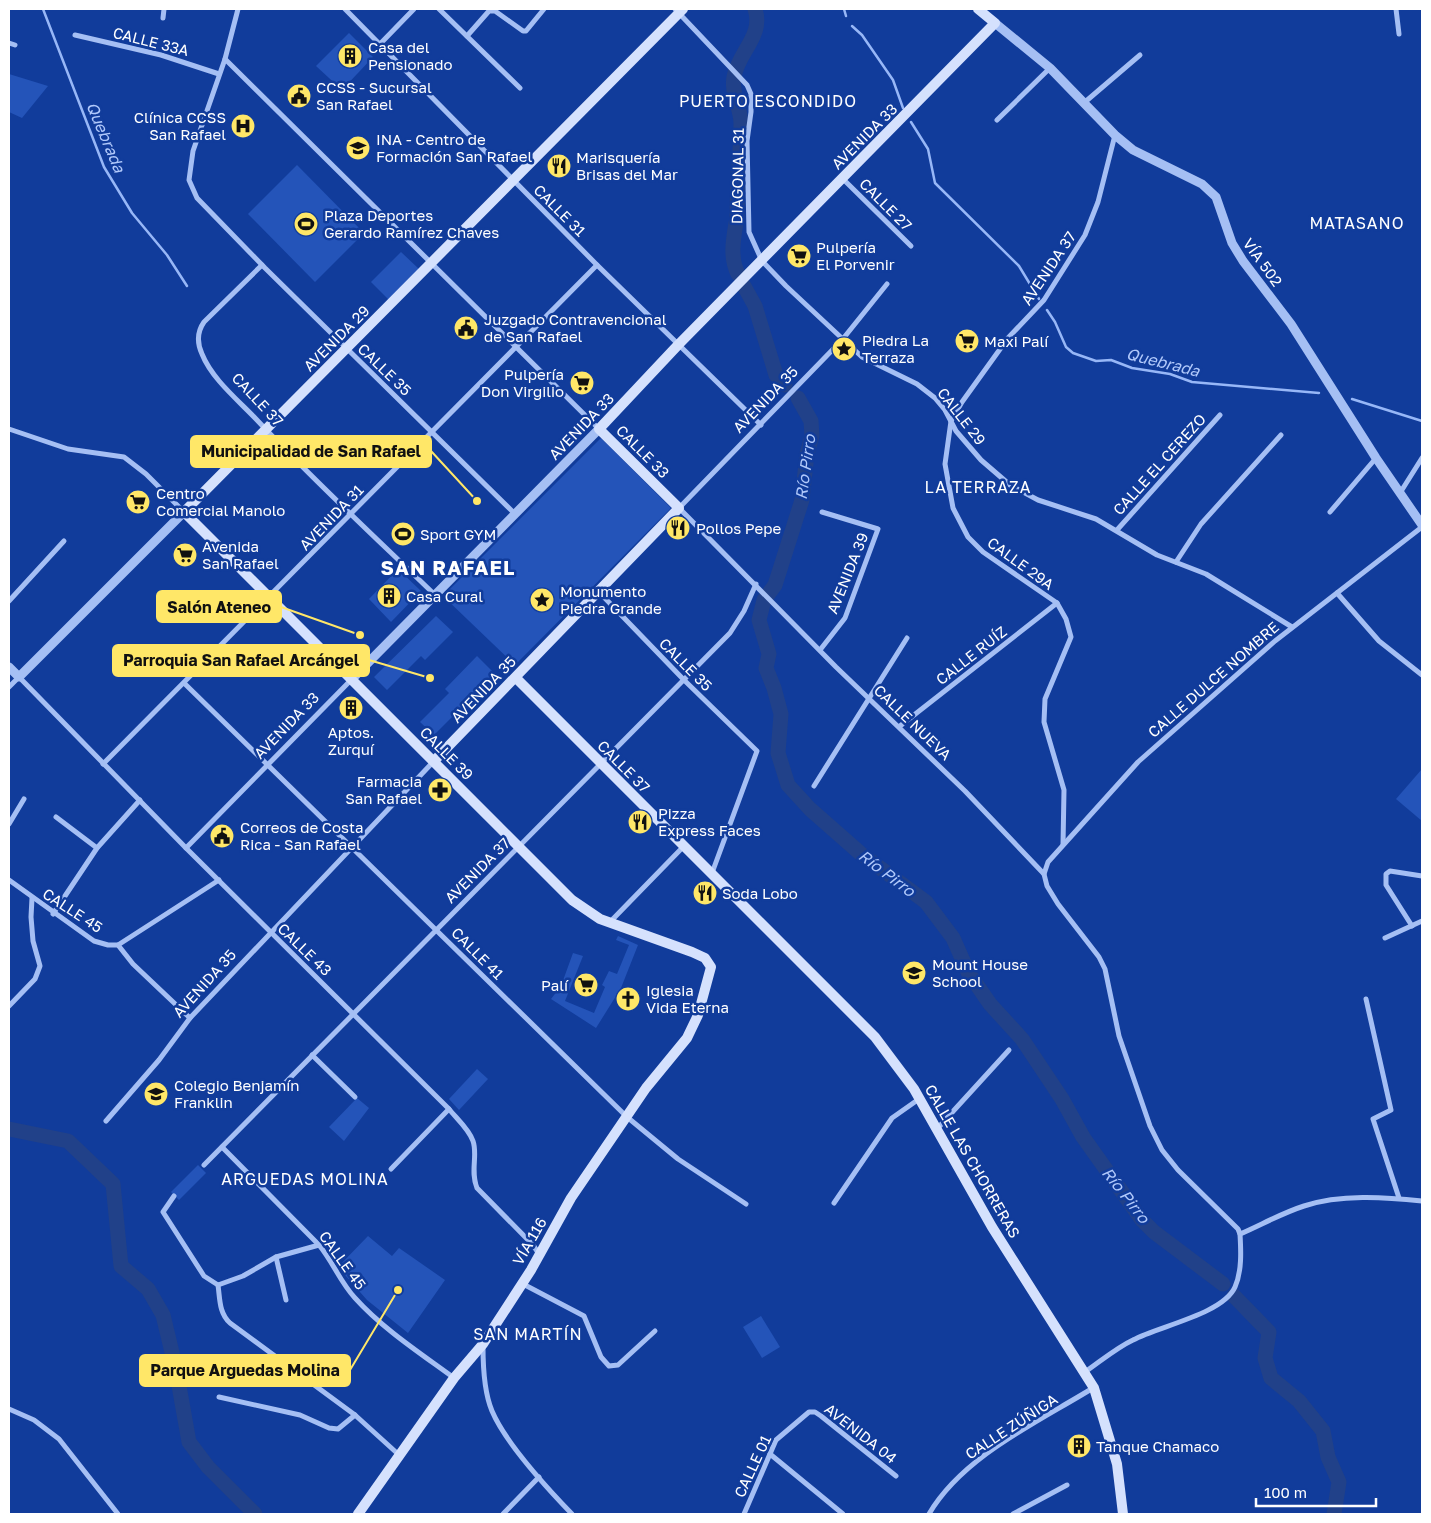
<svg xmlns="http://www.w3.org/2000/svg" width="1431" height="1523" font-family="'Golos Text',sans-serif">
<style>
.green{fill:#2454b9}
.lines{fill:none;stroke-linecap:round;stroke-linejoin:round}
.stream{stroke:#97b7f7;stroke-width:2.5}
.river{stroke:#214189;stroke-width:15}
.minor{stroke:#a5bff4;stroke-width:5}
.tertiary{stroke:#a5bff4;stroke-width:9}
.secondary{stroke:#d5e1fd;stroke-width:10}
.labels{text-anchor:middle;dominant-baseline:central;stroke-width:5;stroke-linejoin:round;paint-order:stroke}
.street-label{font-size:15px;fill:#fff;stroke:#113c9b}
.poi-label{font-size:15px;fill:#fff;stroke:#113c9b;text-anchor:start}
.neighbourhood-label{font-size:16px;letter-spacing:1px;fill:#fff;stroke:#113c9b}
.water-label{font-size:16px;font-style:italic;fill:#b1c9fb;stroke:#113c9b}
.district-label{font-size:20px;font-weight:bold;letter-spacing:1px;fill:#fff;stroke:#113c9b}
.leader{fill:none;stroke:#ffe768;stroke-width:2}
.callout-dot{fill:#ffe768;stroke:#113c9b;stroke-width:2}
.callout{fill:#ffe768;stroke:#ffe768;stroke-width:2}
.callout-label{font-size:16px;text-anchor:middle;font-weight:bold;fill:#111}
</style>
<rect width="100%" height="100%" fill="#113c9b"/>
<g class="green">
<path d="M349 33 373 57 342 90 316 66Z"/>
<path d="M9 74 48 86 22 118 9 112Z"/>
<path d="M297 165 364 233 315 282 248 214Z"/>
<path d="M401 252 419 269 389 300 371 282Z"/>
<path d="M601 438 671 508 515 665 443 596Z"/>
<path d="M398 569 421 591 391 622 369 599Z"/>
<path d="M436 616 453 632 425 660 421 656 387 690 374 677Z"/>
<path d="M477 656 495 674 434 735 420 722 449 693 445 689Z"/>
<path d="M1422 769V821L1396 799Z"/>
<path d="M618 936 638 945 621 988 596 1028 551 999 561 986 573 953 583 956 565 1001 594 1013 605 987 602 985 609 971 617 974 629 945 616 940Z"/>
<path d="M477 1069 488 1079 459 1110 449 1099Z"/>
<path d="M357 1098 369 1108 344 1141 329 1127Z"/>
<path d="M198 1165 206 1173 179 1200 171 1192Z"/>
<path d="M368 1236 392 1256 399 1248 445 1280 408 1333 367 1300 338 1267Z"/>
<path d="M761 1316 780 1347 762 1358 743 1327Z"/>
</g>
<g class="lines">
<g class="stream">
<path d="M43 9 104 167 132 213 167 255 187 286"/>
<path d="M844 9 846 16"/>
<path d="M852 26 862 35 893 80 903 108"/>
<path d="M911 122 928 149 935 183 1019 266 1039 299"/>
<path d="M1047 310 1055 322 1066 347 1073 353 1096 361 1111 360 1132 368 1170 374 1192 382 1319 393"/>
<path d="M1352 399 1422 421"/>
</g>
<g class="river">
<path d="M739 165C740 151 741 136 741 122 740 107 731 92 734 77 738 52 764 36 755 9"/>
<path d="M737 216 738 173"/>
<path d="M736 223C733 241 730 258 738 274"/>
<path d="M744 286 755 306 776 375 785 385"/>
<path d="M798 398 811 421 812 436 807 454 802 500 775 585 764 600 759 620 769 654 766 668 774 688 781 714 778 753 788 785 810 809 860 853 926 902 953 938 968 972 990 1004 1022 1039 1062 1099 1083 1137 1142 1220 1154 1232 1223 1284"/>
<path d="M9 1129 68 1141 113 1184 121 1266 148 1289 163 1315 176 1369 189 1442 208 1467 255 1514"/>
<path d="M1234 1296 1269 1332 1265 1358 1271 1378 1299 1401 1323 1431 1328 1457 1339 1482 1334 1514"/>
</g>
<g class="minor">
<path d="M238 9 225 59 193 151 189 180 197 198 265 268 515 514"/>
<path d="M345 9 597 265 761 425"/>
<path d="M439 9 520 88"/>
<path d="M675 9 747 85 751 94V112L747 141 749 232 762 261 786 286 862 357 917 384 935 398 945 410 956 431 981 460 1010 485 1038 500 1096 519 1157 555 1206 574 1292 627"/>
<path d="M1396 9 1399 34"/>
<path d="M163 18 164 9"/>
<path d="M75 35 161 55 219 74"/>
<path d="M467 36 489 11H495L523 31H526L544 9"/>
<path d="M9 43 15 45"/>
<path d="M380 44 414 9"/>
<path d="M225 59 599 429"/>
<path d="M1085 102 1140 55"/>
<path d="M997 120 1050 68"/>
<path d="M843 179 911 246"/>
<path d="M262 265 204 322C197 332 197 343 202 354 212 379 238 400 256 419 313 480 375 537 435 595"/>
<path d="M887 284 842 340 679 508 836 667 965 791 1044 874 1047 886 1058 904 1099 957 1105 969 1119 1036 1150 1126 1162 1150 1178 1170 1238 1229 1240 1234C1241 1251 1242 1271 1235 1287 1223 1314 1159 1326 1133 1340 1116 1348 1101 1361 1085 1372"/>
<path d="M9 429 68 449 124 457 146 474 184 512"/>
<path d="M1400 493 1422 458"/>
<path d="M1330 512 1376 458"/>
<path d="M1117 530 1220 415"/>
<path d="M1176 562 1201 524 1281 435"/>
<path d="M599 592 684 680 757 751 712 873"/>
<path d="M1337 593 1379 641 1422 675"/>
<path d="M9 601 64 541"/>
<path d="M820 650 845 618 878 529 822 512"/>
<path d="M184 683 627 1117 678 1159 746 1204"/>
<path d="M9 687 19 677 186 848 449 1109C456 1118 469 1129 473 1141 478 1155 470 1171 477 1188L533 1245 539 1254"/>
<path d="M900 726 1057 603"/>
<path d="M103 764 597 265"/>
<path d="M814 786 907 638"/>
<path d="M56 817 97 848"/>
<path d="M9 824 24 799"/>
<path d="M1063 845 1064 790 1044 722 1045 699 1071 637 1066 619 1057 603 983 552 968 537 953 508 945 464 951 421 962 402 1008 338 1044 300 1085 235 1098 202 1115 135"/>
<path d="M186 848 351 680"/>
<path d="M1044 874 1048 862 1138 762 1275 641 1422 527"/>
<path d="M9 880 94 941 108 945H118L133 964 190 1018"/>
<path d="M53 914 97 848 140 800"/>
<path d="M610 922 684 846"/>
<path d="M1412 926 1386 885V874L1390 871 1422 876"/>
<path d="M1385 938 1422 921"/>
<path d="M118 945 219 880"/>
<path d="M1366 999 1391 1110 1373 1119 1399 1198"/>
<path d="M9 1006 35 979 40 966 33 941 31 917 32 898"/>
<path d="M312 1055 355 1097"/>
<path d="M106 1121 159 1060 190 1018 434 761"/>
<path d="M936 1130 1009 1050"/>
<path d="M222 1147 319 1245C333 1262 340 1282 355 1298 383 1329 420 1353 454 1378"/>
<path d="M204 1165 730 633 744 611 756 584"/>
<path d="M391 1169 449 1109"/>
<path d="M174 1196 163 1212 204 1276 218 1285"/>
<path d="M834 1203 892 1118 919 1099"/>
<path d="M1240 1234C1261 1225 1282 1213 1304 1206 1340 1194 1385 1197 1422 1201"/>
<path d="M276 1257 286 1300"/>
<path d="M523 1284 584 1316 601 1357 609 1366 618 1365 655 1331"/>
<path d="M218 1285C220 1299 219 1313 230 1323L355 1415 398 1454"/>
<path d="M218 1285 243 1276 276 1257 319 1245"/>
<path d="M483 1347C483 1368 484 1392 492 1411 506 1444 547 1488 572 1514"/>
<path d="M219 1397 300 1415 329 1428 338 1429 355 1415"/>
<path d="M9 1409 34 1420 59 1439 118 1514"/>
<path d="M770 1454 843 1514"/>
<path d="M503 1514 539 1477"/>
<path d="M744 1514 776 1440 809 1412H815L821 1416 896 1476"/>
<path d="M929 1514C963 1456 1038 1422 1093 1388"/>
<path d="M1013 1514 1067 1485"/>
</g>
<g class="tertiary">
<path d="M995 23 1050 68 1115 135 1133 150 1202 184 1216 197 1232 243 1243 261 1291 324 1376 458 1422 525"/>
<path d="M9 667 19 677 184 512"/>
<path d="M351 680 599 429"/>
</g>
<g class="secondary">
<path d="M516 678 875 1037 914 1089 992 1227 1094 1388 1117 1464 1123 1514"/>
<path d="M435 760 679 508 599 429 678 345 995 23 978 9"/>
<path d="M358 1514 454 1378 483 1344 531 1270 571 1198 646 1088 687 1038 698 1015 711 967 705 958 692 952 600 919 572 900 184 512 683 9"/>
</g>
</g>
<defs>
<symbol id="building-disc" viewBox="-11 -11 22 22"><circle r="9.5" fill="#ffe768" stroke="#113c9b"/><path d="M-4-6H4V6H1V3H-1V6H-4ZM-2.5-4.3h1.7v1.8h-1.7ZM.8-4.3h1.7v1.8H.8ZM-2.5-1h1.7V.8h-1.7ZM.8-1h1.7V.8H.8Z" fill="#111"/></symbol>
<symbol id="civic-disc" viewBox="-11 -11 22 22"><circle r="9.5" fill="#ffe768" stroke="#113c9b"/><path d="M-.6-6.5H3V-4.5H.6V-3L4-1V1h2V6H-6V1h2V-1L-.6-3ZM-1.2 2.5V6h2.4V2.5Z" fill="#111"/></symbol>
<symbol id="hospital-disc" viewBox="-11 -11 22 22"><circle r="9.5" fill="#ffe768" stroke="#113c9b"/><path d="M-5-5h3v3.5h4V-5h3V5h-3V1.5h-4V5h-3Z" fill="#111"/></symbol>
<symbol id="university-disc" viewBox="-11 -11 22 22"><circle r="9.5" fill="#ffe768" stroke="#113c9b"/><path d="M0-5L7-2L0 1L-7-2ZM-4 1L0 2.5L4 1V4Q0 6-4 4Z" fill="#111"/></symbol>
<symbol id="restaurant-disc" viewBox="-11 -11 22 22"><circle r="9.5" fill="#ffe768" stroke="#113c9b"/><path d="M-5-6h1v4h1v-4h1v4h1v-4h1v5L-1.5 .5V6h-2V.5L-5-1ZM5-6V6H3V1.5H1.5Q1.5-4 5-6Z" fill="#111"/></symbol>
<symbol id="stadium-disc" viewBox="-11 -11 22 22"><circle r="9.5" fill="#ffe768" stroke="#113c9b"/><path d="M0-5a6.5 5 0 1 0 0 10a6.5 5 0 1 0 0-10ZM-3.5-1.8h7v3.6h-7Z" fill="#111"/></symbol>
<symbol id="supermarket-disc" viewBox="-11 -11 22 22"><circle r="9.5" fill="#ffe768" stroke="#113c9b"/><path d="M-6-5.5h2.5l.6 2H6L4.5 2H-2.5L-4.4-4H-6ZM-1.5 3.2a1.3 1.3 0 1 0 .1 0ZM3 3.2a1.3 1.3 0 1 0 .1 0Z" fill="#111"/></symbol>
<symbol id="sight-disc" viewBox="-11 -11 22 22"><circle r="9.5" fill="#ffe768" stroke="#113c9b"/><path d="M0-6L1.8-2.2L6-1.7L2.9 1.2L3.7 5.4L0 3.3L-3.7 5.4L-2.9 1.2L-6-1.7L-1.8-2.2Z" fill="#111"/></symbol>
<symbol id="pharmacy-disc" viewBox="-11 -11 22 22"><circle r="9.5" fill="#ffe768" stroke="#113c9b"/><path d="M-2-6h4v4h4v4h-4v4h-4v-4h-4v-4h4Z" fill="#111"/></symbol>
<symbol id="school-disc" viewBox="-11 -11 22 22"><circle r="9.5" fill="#ffe768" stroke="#113c9b"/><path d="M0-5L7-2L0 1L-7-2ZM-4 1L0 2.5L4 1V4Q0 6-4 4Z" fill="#111"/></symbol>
<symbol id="church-disc" viewBox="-11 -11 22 22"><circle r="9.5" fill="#ffe768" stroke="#113c9b"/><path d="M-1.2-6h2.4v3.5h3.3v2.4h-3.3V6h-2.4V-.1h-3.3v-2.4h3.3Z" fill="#111"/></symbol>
</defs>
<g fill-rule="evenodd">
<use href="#building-disc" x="336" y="42" width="28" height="28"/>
<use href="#civic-disc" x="285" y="82" width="28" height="28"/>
<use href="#hospital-disc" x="229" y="112" width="28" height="28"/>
<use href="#university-disc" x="344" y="134" width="28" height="28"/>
<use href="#restaurant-disc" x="545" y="152" width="28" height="28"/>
<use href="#stadium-disc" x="292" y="210" width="28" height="28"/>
<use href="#supermarket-disc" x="785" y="242" width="28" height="28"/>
<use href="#civic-disc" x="452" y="314" width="28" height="28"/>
<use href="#supermarket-disc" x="953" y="327" width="28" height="28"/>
<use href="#sight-disc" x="830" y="335" width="28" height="28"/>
<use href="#supermarket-disc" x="568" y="369" width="28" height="28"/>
<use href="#supermarket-disc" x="124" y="488" width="28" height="28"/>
<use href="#restaurant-disc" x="664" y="514" width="28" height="28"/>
<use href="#stadium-disc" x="389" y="520" width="28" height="28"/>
<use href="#supermarket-disc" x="171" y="541" width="28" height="28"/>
<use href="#building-disc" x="375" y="582" width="28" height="28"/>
<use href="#sight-disc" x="528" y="586" width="28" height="28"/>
<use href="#building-disc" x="337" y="694" width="28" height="28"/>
<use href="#pharmacy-disc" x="426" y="776" width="28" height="28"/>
<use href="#restaurant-disc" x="626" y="808" width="28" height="28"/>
<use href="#civic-disc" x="208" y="822" width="28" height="28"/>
<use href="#restaurant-disc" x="691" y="879" width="28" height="28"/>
<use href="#school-disc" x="900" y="959" width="28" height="28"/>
<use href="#supermarket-disc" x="572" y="971" width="28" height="28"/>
<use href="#church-disc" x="614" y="985" width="28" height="28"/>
<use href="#school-disc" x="142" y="1080" width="28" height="28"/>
<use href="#building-disc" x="1065" y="1432" width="28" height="28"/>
</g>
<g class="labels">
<g class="street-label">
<text transform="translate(151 41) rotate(14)">CALLE 33A</text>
<text transform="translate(864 136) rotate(-45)">AVENIDA 33</text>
<text transform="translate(737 176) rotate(-89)">DIAGONAL 31</text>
<text transform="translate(886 204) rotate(45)">CALLE 27</text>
<text transform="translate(560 210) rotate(45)">CALLE 31</text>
<text transform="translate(1263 262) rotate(54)">VÍA 502</text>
<text transform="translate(1048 268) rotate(-56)">AVENIDA 37</text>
<text transform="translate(336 338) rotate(-45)">AVENIDA 29</text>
<text transform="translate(385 369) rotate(44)">CALLE 35</text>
<text transform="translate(258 399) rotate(47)">CALLE 37</text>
<text transform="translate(765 399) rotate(-46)">AVENIDA 35</text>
<text transform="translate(962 416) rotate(52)">CALLE 29</text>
<text transform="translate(581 426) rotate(-46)">AVENIDA 33</text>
<text transform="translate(643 451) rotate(45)">CALLE 33</text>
<text transform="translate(1159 464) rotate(-48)">CALLE EL CEREZO</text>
<text transform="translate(331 517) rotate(-46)">AVENIDA 31</text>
<text transform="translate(1021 563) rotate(36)">CALLE 29A</text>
<text transform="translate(847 573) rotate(-68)">AVENIDA 39</text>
<text transform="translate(971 655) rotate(-38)">CALLE RUÍZ</text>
<text transform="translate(686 664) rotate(45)">CALLE 35</text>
<text transform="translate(1213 679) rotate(-41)">CALLE DULCE NOMBRE</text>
<text transform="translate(483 689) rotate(-46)">AVENIDA 35</text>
<text transform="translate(913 722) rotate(44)">CALLE NUEVA</text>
<text transform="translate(286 725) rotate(-46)">AVENIDA 33</text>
<text transform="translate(447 753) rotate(45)">CALLE 39</text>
<text transform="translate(624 766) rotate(45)">CALLE 37</text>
<text transform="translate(477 870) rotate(-45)">AVENIDA 37</text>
<text transform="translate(73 910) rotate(33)">CALLE 45</text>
<text transform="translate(305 949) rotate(44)">CALLE 43</text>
<text transform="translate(478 953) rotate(45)">CALLE 41</text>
<text transform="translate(204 983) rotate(-48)">AVENIDA 35</text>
<text transform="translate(973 1161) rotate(60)">CALLE LAS CHORRERAS</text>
<text transform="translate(529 1241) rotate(-60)">VÍA 116</text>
<text transform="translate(343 1260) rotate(54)">CALLE 45</text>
<text transform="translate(1011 1426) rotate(-33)">CALLE ZÚÑIGA</text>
<text transform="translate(861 1433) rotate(38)">AVENIDA 04</text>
<text transform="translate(752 1466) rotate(-65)">CALLE 01</text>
</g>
<g class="poi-label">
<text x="368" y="47">Casa del<tspan x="368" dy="17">Pensionado</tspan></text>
<text x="316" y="87">CCSS - Sucursal<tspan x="316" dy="17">San Rafael</tspan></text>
<text x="226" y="117" text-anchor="end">Clínica CCSS<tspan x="226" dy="17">San Rafael</tspan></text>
<text x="376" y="139">INA - Centro de<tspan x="376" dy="17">Formación San Rafael</tspan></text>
<text x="576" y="157">Marisquería<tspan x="576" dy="17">Brisas del Mar</tspan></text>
<text x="324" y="215">Plaza Deportes<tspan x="324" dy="17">Gerardo Ramírez Chaves</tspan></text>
<text x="816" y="247">Pulpería<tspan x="816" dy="17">El Porvenir</tspan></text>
<text x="484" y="319">Juzgado Contravencional<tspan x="484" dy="17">de San Rafael</tspan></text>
<text x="862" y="340">Piedra La<tspan x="862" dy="17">Terraza</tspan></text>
<text x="984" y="341">Maxi Palí</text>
<text x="564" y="374" text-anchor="end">Pulpería<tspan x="564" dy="17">Don Virgilio</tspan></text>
<text x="156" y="493">Centro<tspan x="156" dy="17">Comercial Manolo</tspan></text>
<text x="696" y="528">Pollos Pepe</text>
<text x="420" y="534">Sport GYM</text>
<text x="202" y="546">Avenida<tspan x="202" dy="17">San Rafael</tspan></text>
<text x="560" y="591">Monumento<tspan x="560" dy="17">Piedra Grande</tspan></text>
<text x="406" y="596">Casa Cural</text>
<text x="351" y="732" text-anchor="middle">Aptos.<tspan x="351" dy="17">Zurquí</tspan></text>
<text x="422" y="781" text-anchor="end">Farmacia<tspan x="422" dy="17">San Rafael</tspan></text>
<text x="658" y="813">Pizza<tspan x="658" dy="17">Express Faces</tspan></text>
<text x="240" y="827">Correos de Costa<tspan x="240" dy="17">Rica - San Rafael</tspan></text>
<text x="722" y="893">Soda Lobo</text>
<text x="932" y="964">Mount House<tspan x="932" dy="17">School</tspan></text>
<text x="568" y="985" text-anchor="end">Palí</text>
<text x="646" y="990">Iglesia<tspan x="646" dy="17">Vida Eterna</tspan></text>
<text x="174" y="1085">Colegio Benjamín<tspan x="174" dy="17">Franklin</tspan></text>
<text x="1096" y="1446">Tanque Chamaco</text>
</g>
<g class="neighbourhood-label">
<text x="768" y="101">PUERTO ESCONDIDO</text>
<text x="1357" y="223">MATASANO</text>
<text x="978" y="487">LA TERRAZA</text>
<text x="305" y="1179">ARGUEDAS MOLINA</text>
<text x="528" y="1334">SAN MARTÍN</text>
</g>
<g class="water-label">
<text transform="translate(106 137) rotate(67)">Quebrada</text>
<text transform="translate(1163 362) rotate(14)">Quebrada</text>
<text transform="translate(805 467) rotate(-82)">Río Pirro</text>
<text transform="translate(887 873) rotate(37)">Río Pirro</text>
<text transform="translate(1126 1195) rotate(52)">Río Pirro</text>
</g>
<g class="district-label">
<text x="448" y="567">SAN RAFAEL</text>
</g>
</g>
<path class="leader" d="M477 501L431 451M360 635L281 607M430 678L369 660M398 1290L350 1370"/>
<g class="callout-dot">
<circle cx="477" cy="501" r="5"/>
<circle cx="360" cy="635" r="5"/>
<circle cx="430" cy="678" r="5"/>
<circle cx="398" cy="1290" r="5"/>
</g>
<g class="callout">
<rect x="191" y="436" width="240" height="31" rx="5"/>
<rect x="157" y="591" width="124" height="31" rx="5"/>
<rect x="113" y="645" width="256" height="31" rx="5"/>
<rect x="140" y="1355" width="210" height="31" rx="5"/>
</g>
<g class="callout-label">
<text x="311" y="457">Municipalidad de San Rafael</text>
<text x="219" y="613">Salón Ateneo</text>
<text x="241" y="666">Parroquia San Rafael Arcángel</text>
<text x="245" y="1376">Parque Arguedas Molina</text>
</g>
<rect width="1431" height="1523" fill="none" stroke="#ffffff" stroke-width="20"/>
<path d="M1256 1498v8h120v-8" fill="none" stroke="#ffffff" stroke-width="2.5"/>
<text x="1264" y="1498" font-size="15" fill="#ffffff" stroke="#113c9b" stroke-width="4" paint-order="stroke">100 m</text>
</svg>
